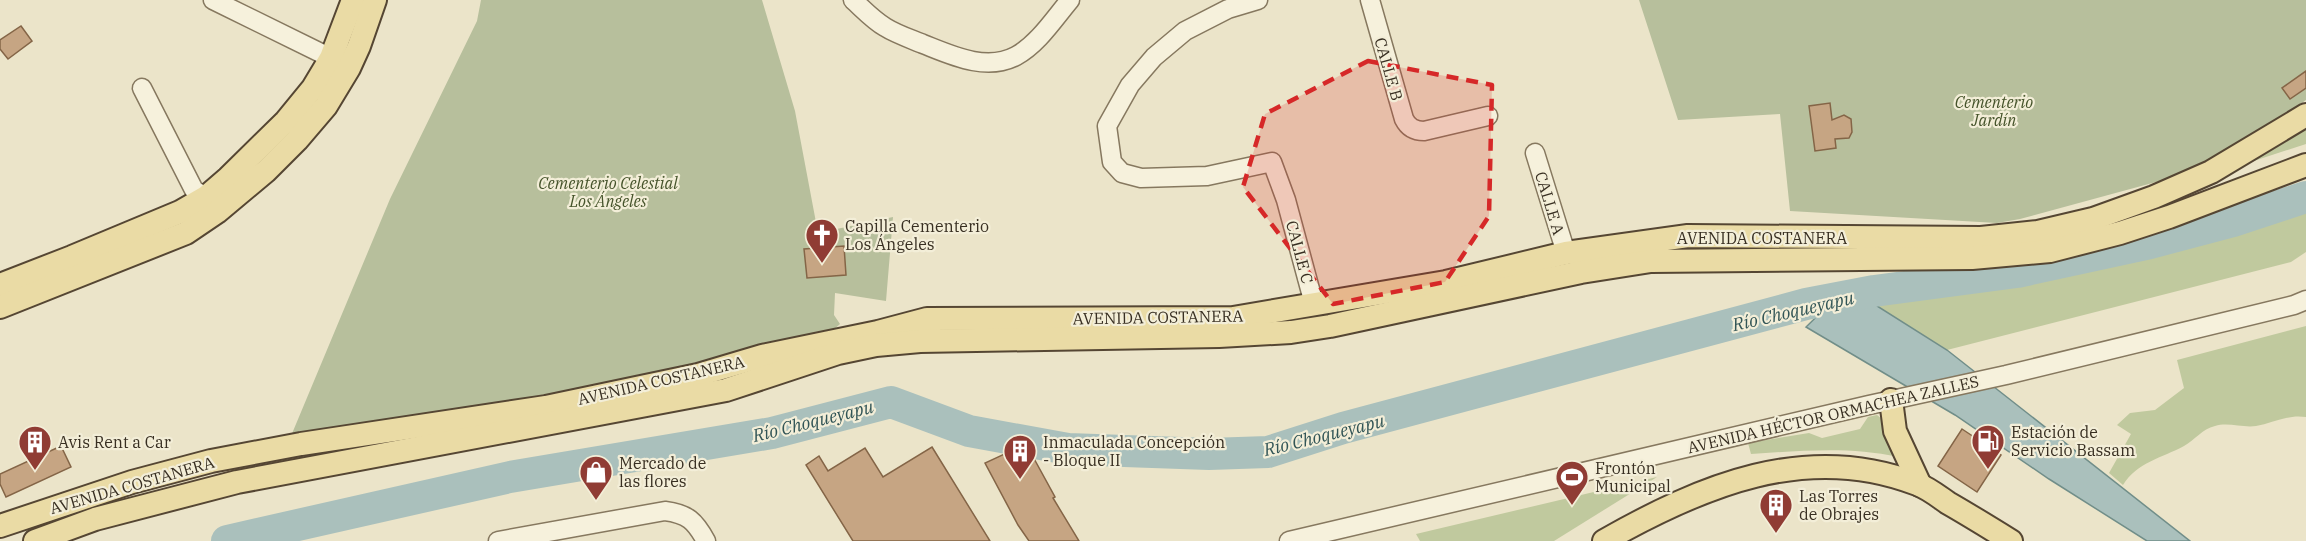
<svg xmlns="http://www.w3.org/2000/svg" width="2306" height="541" font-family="'IBM Plex Serif',serif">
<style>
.green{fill:#c0c99e}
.cemetery{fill:#b7bf9c}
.water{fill:#aac0bc;stroke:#718e89;stroke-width:1.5}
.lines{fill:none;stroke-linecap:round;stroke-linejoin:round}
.river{stroke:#aac0bc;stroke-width:32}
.building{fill:#c6a583;stroke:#846547;stroke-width:1.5}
.minor-casing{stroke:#86785f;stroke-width:21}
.major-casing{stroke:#554633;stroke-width:26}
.minor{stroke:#f6f1dc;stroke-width:18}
.major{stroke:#eadba5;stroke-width:22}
.marked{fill:#d62828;fill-opacity:0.2;stroke:#d62828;stroke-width:4.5;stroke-dasharray:12 8;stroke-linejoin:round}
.labels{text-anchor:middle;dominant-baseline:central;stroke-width:4.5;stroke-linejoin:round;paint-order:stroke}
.street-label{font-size:16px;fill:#382f22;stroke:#f3eed8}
.park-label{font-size:16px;font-style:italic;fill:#45532a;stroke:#f3eed8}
.poi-label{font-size:16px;fill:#382f22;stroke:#f3eed8;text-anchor:start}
.water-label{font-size:18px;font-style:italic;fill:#325556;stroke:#f3eed8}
</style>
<rect width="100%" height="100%" fill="#ebe4c9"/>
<g class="green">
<path d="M2306 126V144L2214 174Z"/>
<path d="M2306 200V252L2291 262 1947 350 1847 287 2034 268 2227 226Z"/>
<path d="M2306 326V417C2288 414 2273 423 2256 426 2243 428 2228 422 2215 426 2202 429 2195 440 2184 446 2162 458 2137 462 2123 485L2109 473 2131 434 2117 425 2130 413 2155 410 2184 388 2177 360Z"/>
<path d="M1877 415 1882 419 1898 457C1850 446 1799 451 1751 454L1748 443 1809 433 1822 438 1860 429 1868 417Z"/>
<path d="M1657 477 1554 541H1420L1416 534Z"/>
</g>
<g class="cemetery">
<path d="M481 0H762L795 111 818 233 893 217 886 301 835 293 834 315 840 324 831 332 675 377 291 436 390 199 477 21Z"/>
<path d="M1639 0H2306V100L2248 142 2167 179 2020 219 1997 223 1790 211 1780 114 1678 120Z"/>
</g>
<path class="water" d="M1847 287 1947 350 2190 541H2147L2049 479 1955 415 1806 327Z"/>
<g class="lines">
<path class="river" d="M227 541 510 477 772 433 891 402 969 431 1068 449 1209 454 1268 452 1343 428 1806 304 1874 291 2017 272 2150 243 2233 221 2306 197"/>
</g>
<g class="building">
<path d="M21 26 32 41 8 59 0 49V40Z"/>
<path d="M2306 71V88L2290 99 2282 88Z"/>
<path d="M1830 103 1832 120 1844 115 1851 119 1852 132 1849 138 1835 139 1836 148 1815 151 1809 106Z"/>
<path d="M844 246 846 275 807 278 804 249Z"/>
<path d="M1962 429 2001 455 1977 492 1938 466Z"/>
<path d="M1026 444 1055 497 1053 498 1079 541H1029L1018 525 985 463Z"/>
<path d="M61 446 71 467 6 497 0 484V474Z"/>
<path d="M932 447 990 541H853L806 465 819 456 828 471 865 448 883 477Z"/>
</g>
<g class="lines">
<defs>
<g id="minor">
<path d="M213 0 331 58"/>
<path d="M853 0C863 9 873 20 885 27 896 34 911 39 923 44 951 55 986 72 1016 56 1038 44 1054 19 1070 0"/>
<path d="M1258 0 1228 9 1185 31 1154 57 1130 85 1107 126 1112 162 1122 173 1141 178 1207 176 1272 162 1286 200 1314 304"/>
<path d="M1370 0 1404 119C1408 127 1414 131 1424 131L1488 116"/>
<path d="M142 88 194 190 206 197"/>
<path d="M1535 153 1566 253"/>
<path d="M498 541 665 511C688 514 695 521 706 541"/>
<path d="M1289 541 1869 405 2006 375 2294 305 2306 300"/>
</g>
<g id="major">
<path d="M0 285 72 257 180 212 206 197 228 178 286 121 313 88 331 58 353 0"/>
<path d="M0 307 186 233 217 212 266 171 297 140 326 106 349 68 359 46 375 0"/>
<path d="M1891 400 1895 431 1920 485"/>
<path d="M0 526 132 482 211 461 301 444 546 407 698 375 762 356 878 332 927 319 1233 318 1446 282 1566 253 1688 236 1981 238 2038 232 2093 219 2154 197 2211 172 2306 115"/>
<path d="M35 541 95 519 237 482 726 390 838 353 876 345 920 341 1219 336 1291 332 1330 326 1581 272 1651 261 1972 258 2050 251 2120 233 2169 217 2306 165"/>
<path d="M1604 541C1701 486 1806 441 1917 484 1928 488 1938 496 1948 503 1969 515 1990 528 2011 541"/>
</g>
</defs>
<use href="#minor" class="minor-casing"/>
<use href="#major" class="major-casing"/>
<use href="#minor" class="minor"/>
<use href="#major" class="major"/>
</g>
<path class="marked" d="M1368 61 1492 85 1489 216 1445 282 1333 304 1243 187 1265 114Z"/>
<defs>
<symbol id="church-pin" viewBox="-11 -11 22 30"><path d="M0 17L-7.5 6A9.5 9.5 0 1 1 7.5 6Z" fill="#903c34" stroke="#f3eed8"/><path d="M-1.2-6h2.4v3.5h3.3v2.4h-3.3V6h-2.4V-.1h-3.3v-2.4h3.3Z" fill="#fff"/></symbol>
<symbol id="fuel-pin" viewBox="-11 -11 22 30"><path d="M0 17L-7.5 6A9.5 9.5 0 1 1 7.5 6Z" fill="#903c34" stroke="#f3eed8"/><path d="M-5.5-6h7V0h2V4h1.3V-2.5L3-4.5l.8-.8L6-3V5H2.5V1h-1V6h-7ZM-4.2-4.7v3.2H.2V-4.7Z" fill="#fff"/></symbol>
<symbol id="building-pin" viewBox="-11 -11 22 30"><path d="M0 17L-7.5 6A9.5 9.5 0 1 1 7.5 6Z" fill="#903c34" stroke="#f3eed8"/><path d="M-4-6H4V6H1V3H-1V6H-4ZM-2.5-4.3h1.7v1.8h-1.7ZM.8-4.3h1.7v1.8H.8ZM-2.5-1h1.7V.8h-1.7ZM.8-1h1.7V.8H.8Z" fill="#fff"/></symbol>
<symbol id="shop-pin" viewBox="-11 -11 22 30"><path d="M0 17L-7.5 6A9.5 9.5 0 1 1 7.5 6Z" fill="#903c34" stroke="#f3eed8"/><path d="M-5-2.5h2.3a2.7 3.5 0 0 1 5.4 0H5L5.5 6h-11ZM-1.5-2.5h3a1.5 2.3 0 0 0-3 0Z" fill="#fff"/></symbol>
<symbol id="stadium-pin" viewBox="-11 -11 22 30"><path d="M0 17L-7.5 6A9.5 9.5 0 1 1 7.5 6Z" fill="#903c34" stroke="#f3eed8"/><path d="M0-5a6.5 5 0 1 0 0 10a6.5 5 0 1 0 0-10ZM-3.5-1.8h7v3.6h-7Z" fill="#fff"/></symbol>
</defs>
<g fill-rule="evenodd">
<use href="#church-pin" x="803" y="216" width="38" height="52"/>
<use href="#fuel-pin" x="1969" y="422" width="38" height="52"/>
<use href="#building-pin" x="16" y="423" width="38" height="52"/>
<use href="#building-pin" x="1001" y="432" width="38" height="52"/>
<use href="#shop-pin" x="577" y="453" width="38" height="52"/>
<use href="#stadium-pin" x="1553" y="458" width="38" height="52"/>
<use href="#building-pin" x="1757" y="486" width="38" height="52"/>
</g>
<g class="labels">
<g class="street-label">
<text transform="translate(1389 69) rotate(74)">CALLE B</text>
<text transform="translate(1550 203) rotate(73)">CALLE A</text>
<text x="1762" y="238">AVENIDA COSTANERA</text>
<text transform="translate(1300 252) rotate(75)">CALLE C</text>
<text transform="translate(1158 317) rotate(-1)">AVENIDA COSTANERA</text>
<text transform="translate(661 380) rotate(-13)">AVENIDA COSTANERA</text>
<text transform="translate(1833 414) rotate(-13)">AVENIDA HÉCTOR ORMACHEA ZALLES</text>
<text transform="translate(132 485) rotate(-16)">AVENIDA COSTANERA</text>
</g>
<g class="park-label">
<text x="1994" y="102">Cementerio<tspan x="1994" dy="18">Jardín</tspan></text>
<text x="608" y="183">Cementerio Celestial<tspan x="608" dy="18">Los Ángeles</tspan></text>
</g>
<g class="poi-label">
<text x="845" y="226">Capilla Cementerio<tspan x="845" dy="18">Los Ángeles</tspan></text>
<text x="2011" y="432">Estación de<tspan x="2011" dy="18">Servicio Bassam</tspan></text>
<text x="58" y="442">Avis Rent a Car</text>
<text x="1043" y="442">Inmaculada Concepción<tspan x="1043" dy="18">- Bloque II</tspan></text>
<text x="619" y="463">Mercado de<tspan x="619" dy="18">las flores</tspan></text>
<text x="1595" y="468">Frontón<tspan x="1595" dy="18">Municipal</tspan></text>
<text x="1799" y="496">Las Torres<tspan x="1799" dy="18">de Obrajes</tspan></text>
</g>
<g class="water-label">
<text transform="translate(1793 311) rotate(-13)">Río Choqueyapu</text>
<text transform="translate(813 421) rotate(-14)">Río Choqueyapu</text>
<text transform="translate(1324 435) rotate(-14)">Río Choqueyapu</text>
</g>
</g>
</svg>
